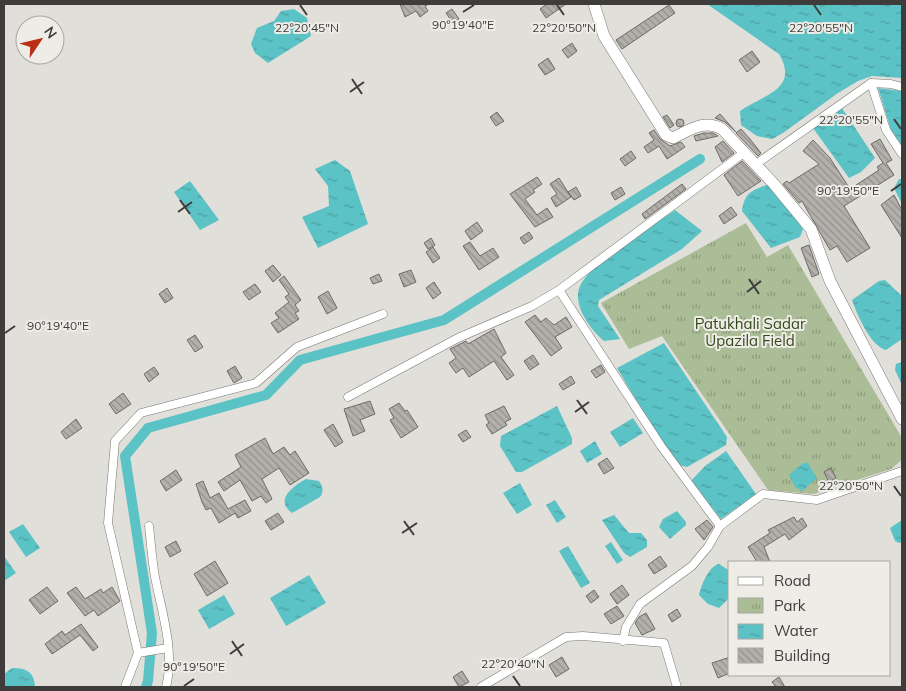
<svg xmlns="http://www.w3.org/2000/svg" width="906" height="691" font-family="Mulish,sans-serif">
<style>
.park{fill:url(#park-tufts)}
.water{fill:url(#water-ripples)}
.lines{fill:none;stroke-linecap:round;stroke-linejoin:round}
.canal{stroke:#5bc2c5;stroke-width:10}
.building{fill:url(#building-back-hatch);stroke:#6e6b67}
.street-casing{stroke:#787772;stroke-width:9}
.secondary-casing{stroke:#787772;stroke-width:12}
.street{stroke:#fff;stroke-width:8}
.secondary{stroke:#fff;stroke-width:11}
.ticks{fill:none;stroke:#3e3d3b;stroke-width:2}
.labels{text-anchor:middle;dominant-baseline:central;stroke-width:4;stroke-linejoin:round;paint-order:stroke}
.park-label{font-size:15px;fill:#354818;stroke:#eeece7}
.ticks-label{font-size:12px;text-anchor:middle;fill:#3e3d3b;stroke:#eeece7;stroke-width:4;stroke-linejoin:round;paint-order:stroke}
</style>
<defs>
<pattern id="park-tufts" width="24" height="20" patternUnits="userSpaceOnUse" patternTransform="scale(1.25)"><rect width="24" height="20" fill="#abbd96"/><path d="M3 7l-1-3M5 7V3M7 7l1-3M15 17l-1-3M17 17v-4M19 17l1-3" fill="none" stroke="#8d9b7c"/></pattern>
<pattern id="water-ripples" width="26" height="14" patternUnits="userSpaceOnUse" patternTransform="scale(1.25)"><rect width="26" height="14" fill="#5bc2c5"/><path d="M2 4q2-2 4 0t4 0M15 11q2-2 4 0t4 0" fill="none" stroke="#4d9fa1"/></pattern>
<pattern id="building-back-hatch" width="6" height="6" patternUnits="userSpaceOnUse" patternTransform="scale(1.25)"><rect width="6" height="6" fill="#b3b0ac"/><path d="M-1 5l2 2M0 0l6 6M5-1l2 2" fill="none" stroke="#93908d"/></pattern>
</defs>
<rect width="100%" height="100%" fill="#e1dfda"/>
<path class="park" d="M746 223 767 257 788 245 902 438V460L891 469 814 494 768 490 662 336 629 349 601 303Z"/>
<g class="water">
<path d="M707 4H902V78L872 76 858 81 838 93 783 133 772 139 757 136 741 125 740 111C762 95 800 90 779 54Z"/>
<path d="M294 9 307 18 311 36 268 63 255 53 251 44 257 28 274 21 281 11Z"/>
<path d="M878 88 902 91V147L892 133Z"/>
<path d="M840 105 875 158 861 172 849 178 813 128Z"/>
<path d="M335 160 350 171 368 224 318 248 302 217 329 206 328 186 315 169Z"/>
<path d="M899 179H902V204L894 188Z"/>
<path d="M190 181 219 220 200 230 174 192Z"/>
<path d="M767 185 781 198 803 229 800 237 771 248 742 211C744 194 751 190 767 185Z"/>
<path d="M675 210 702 231 682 249 599 300 598 306 620 339 604 341C591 330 570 303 581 284 595 259 651 227 675 210Z"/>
<path d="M885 280 902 296V339L886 350C870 346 857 314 852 300L879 281Z"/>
<path d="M664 343 727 437 726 445 687 467 679 465 656 434 617 368Z"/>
<path d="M902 362V385L895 370 896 364Z"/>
<path d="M557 406 572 438V444L522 472H516L500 446 501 436Z"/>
<path d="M633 418 643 433 620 447 610 432Z"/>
<path d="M595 441 602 454 587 463 580 451Z"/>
<path d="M726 451 756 494 721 519 691 481 705 466Z"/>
<path d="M803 463H808L817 478 802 491 795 487 789 475Z"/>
<path d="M306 479 319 481C323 487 324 491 320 497L292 513C274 500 293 486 306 479Z"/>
<path d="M520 483 532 505 517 514 503 493Z"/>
<path d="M555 500 566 517 557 523 546 505Z"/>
<path d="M677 511 686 522V525L670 539 659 527 663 519Z"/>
<path d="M614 515 629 533H641L647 540V547L630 557 624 553 602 520Z"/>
<path d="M902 520V542L899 543 895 541 890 528Z"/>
<path d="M23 524 40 548 26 557 9 532Z"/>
<path d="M611 542 623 560 617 564 605 546Z"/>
<path d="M568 546 590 583 581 588 559 551Z"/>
<path d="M4 556 16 573 4 581Z"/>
<path d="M719 564 730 571V597L719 608 708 604 699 595C701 585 709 566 719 564Z"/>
<path d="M309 575 326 603 286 626 270 598Z"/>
<path d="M224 595 235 614 209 629 198 610Z"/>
<path d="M12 668C27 668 34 672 35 687H4V674Z"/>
</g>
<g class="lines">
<path class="canal" d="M146 687 148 681 152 633 125 456 148 428 266 395 300 360 444 320 700 159"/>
</g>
<g class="building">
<path d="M400 4H429L425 6 428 11 420 17 416 11 405 17Z"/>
<path d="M547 4H566L546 18 540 9Z"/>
<path d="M669 5 675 13 622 49 616 40Z"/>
<path d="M452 9 459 19 453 23 446 13Z"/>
<path d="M572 43 577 51 568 58 562 50Z"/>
<path d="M752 51 760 62 747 72 739 60Z"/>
<path d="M548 58 555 69 545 75 538 65Z"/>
<path d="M497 112 504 121 496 126 490 117Z"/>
<path d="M720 114 736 132 725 122 715 118Z"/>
<path d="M667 115 674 125 670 128 663 117Z"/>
<circle cx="680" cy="123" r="4"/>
<path d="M741 129 750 139 761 153 758 156 736 133Z"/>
<path d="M654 130 660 139 670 146 681 142 685 147 667 159 659 146 648 153 644 147 654 140 649 133Z"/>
<path d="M704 133H713L718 136 696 141 694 136Z"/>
<path d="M880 139 892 160 886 163 894 175 844 206 870 248 847 262 837 246 830 250 802 201 799 203 783 184 787 181 789 183 819 164 803 151 813 140 830 158 850 189 879 170 877 167 883 163 871 144Z"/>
<path d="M723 141 734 153 722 162 715 147Z"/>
<path d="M631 151 636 158 625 166 620 159Z"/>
<path d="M742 161 761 181 738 196 724 175Z"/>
<path d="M537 177 542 184 533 190 535 192 525 199 537 215 547 208 553 217 535 227 510 194Z"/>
<path d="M559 178 571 197 556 207 551 198 557 194 550 184Z"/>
<path d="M682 184 686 189 645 219 642 214Z"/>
<path d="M576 187 581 196 574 200 568 192Z"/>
<path d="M621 187 625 194 615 200 611 193Z"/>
<path d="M894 195 902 210V238L881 205Z"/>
<path d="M731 207 737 215 724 224 719 216Z"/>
<path d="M477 222 483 231 471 240 465 231Z"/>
<path d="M529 232 533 238 524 244 520 238Z"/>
<path d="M431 238 435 245 428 249 424 243Z"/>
<path d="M470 242 480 256 493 248 499 257 479 270 463 246Z"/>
<path d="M809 245 819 274 812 277 801 248Z"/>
<path d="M433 247 440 258 433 263 426 252Z"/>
<path d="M273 265 281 275 273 282 265 271Z"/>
<path d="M411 270 416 282 404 287 399 274Z"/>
<path d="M379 274 382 281 373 284 370 278Z"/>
<path d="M284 276 301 300 295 305 299 311 295 313 299 319 278 333 271 323 279 318 275 313 289 302 285 297 289 294 279 280Z"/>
<path d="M434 282 441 293 433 299 426 288Z"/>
<path d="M255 284 261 292 249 300 243 292Z"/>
<path d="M167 288 173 298 165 303 159 294Z"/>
<path d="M328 291 337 308 327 314 318 297Z"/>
<path d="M535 315 541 322 546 318 554 325 566 317 572 327 555 337 562 348 551 356 525 322Z"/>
<path d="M494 329 506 353 501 357 514 375 507 380 494 361 469 377 463 368 456 373 449 363 456 358 450 349 466 341 468 344Z"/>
<path d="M195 335 203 347 195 352 187 340Z"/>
<path d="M533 355 539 364 530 370 524 361Z"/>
<path d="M601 365 605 372 596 378 591 371Z"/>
<path d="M235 366 242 378 234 383 227 371Z"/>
<path d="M154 367 159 374 149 382 144 374Z"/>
<path d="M571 376 575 383 563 390 559 384Z"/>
<path d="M123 393 131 404 116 414 109 404Z"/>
<path d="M370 401 375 414 360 420 365 431 353 436 344 409Z"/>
<path d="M399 403 405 411 407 410 418 427 401 438 390 420 394 418 389 409Z"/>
<path d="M504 406 511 419 505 422 507 425 492 434 486 425 489 423 485 415Z"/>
<path d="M76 419 82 428 66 439 61 432Z"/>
<path d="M333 424 343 442 335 447 324 430Z"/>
<path d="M466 430 471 437 463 442 458 435Z"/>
<path d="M265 438 273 454 284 447 290 455 295 451 309 473 290 485 279 468 262 479 272 499 266 503 261 496 252 501 240 480 224 491 218 482 241 467 235 455Z"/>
<path d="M607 458 614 468 604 474 598 464Z"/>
<path d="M831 468 836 478 829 482 824 472Z"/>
<path d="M176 470 182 480 166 491 160 481Z"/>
<path d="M203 481 210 498 219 493 228 509 245 500 251 511 238 518 235 513 219 523 211 508 206 510 202 502 196 484Z"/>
<path d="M278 513 284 522 271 530 265 521Z"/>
<path d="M794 517 797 522 802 518 807 526 789 540 785 534 764 547 770 562H757L748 547 770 533 768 530Z"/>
<path d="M707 520 713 527 704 540 695 529Z"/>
<path d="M176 541 181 551 170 557 165 547Z"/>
<path d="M660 556 667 566 654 574 648 565Z"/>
<path d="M215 561 228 583 207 596 194 574Z"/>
<path d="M622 585 629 595 617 604 610 594Z"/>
<path d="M47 587 58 601 40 614 29 600Z"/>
<path d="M76 587 85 599 101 589 103 593 112 587 120 601 98 616 94 610 85 616 67 593Z"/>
<path d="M594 590 599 597 591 603 586 596Z"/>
<path d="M617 606 624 616 611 624 604 614Z"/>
<path d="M677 609 681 616 672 622 668 615Z"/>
<path d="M646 613 655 629 642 635 635 623 639 617Z"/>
<path d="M81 624 98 647 93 651 80 635 52 654 45 644 62 631 65 635Z"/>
<path d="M562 657 569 669 556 677 549 665Z"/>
<path d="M730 657V673L718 678 712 663Z"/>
<path d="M462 671 469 682 459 687 453 677Z"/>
<path d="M779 677 785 687H776L772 682Z"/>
</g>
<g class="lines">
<defs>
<g id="street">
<path d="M871 83 886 130 902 154"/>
<path d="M756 164 871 83 891 84 902 87"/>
<path d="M559 290 661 446 720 526"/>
<path d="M348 397 458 338 532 306 559 290 745 152"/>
<path d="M149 526C151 543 152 560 155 577 162 613 175 651 166 687"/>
<path d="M623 641 626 627 640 604 692 566 708 547 720 526 763 494 817 500 902 471"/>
<path d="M138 653 168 648"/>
<path d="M125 687 138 653 108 523 115 441 141 413 256 383 297 347 383 314"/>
<path d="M481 687 566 637 583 636 664 643 677 687"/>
</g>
<path id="secondary" d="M594 4 604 36 666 135 673 138C690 130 704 119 722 129L773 183 811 229 830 281 902 419"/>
</defs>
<use href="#street" class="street-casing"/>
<use href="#secondary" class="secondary-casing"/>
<use href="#street" class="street"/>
<use href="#secondary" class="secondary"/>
</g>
<path class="ticks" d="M300 5 307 15M557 5 564 15M814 5 821 15M463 12 474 5M352 79 362 94M350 92 364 82M894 119 901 129M891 191 901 184M180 200 190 214M178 212 192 202M749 279 759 294M747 292 761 281M5 333 15 326M577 400 587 414M575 412 589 402M894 486 901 496M404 521 414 535M402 533 417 523M232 641 242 656M230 654 244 644M513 676 520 686M184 686 194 679"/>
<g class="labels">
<g class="park-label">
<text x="750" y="323">Patukhali Sadar<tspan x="750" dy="17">Upazila Field</tspan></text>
</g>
</g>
<g class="ticks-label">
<text x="463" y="29">90°19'40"E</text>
<text x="307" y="32">22°20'45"N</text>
<text x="564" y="32">22°20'50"N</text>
<text x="821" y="32">22°20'55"N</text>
<text x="851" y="124">22°20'55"N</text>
<text x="848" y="195">90°19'50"E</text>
<text x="58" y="330">90°19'40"E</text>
<text x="851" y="490">22°20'50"N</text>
<text x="513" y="668">22°20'40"N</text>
<text x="194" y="671">90°19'50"E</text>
</g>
<rect width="906" height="691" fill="none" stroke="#3e3d3b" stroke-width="10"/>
<rect x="728" y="561" width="162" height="115" fill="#eeece7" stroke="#a8a6a2"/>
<rect x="738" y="577" width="25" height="8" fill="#ffffff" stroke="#a8a6a2"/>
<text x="774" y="586" font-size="15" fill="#3e3d3b">Road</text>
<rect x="738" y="598" width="25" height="15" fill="url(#park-tufts)" stroke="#a8a6a2"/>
<text x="774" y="611" font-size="15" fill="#3e3d3b">Park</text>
<rect x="738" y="624" width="25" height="15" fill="url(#water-ripples)" stroke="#a8a6a2"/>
<text x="774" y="636" font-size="15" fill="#3e3d3b">Water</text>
<rect x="738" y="648" width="25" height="15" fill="url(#building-back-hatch)" stroke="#a8a6a2"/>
<text x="774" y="661" font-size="15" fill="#3e3d3b">Building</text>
<g transform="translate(40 40) rotate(55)"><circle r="24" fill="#eeece7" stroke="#a8a6a2"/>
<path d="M0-4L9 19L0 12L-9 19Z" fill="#b92e14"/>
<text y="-8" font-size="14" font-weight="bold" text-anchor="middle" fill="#3e3d3b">N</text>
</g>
</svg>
